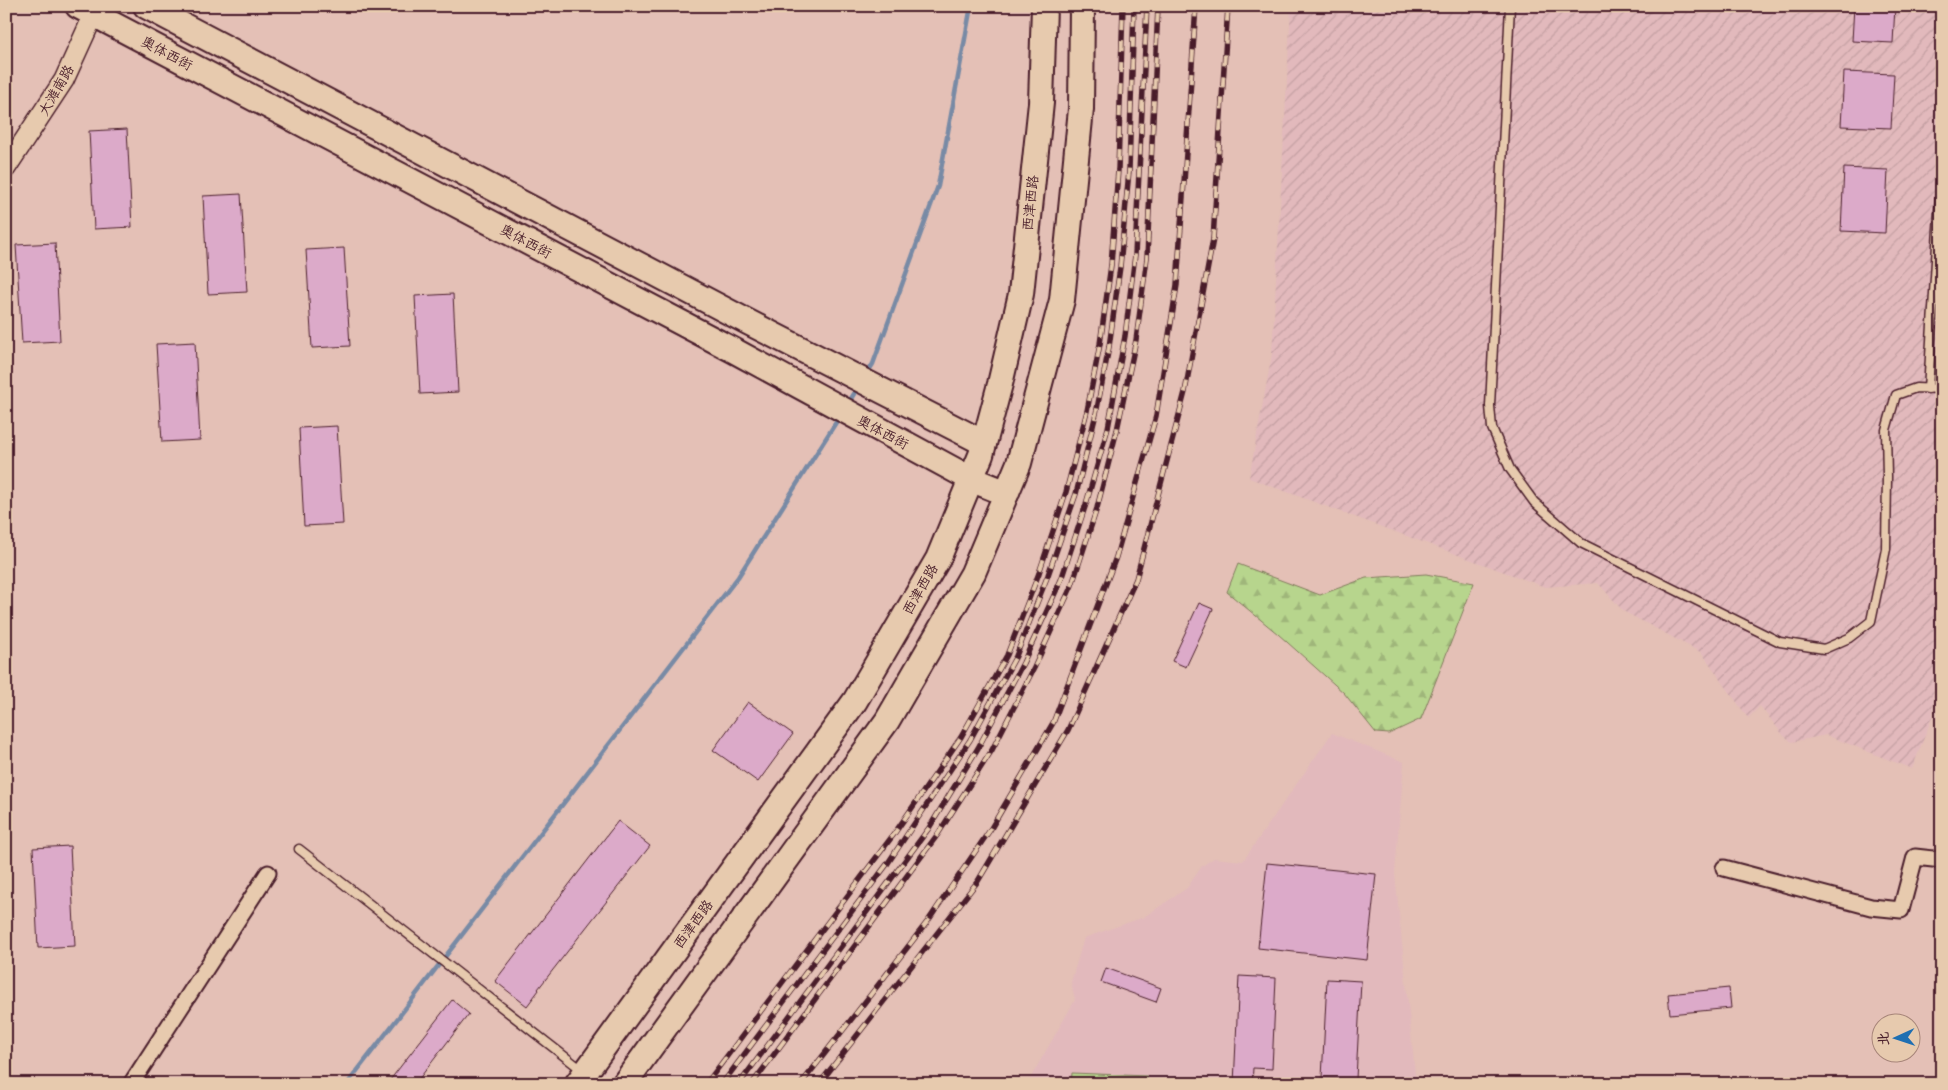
<svg xmlns="http://www.w3.org/2000/svg" width="1948" height="1090" font-family="'Shantell Sans','LXGW WenKai TC',sans-serif">
<style>
.built{fill:#e2b9bc}
.industrial{fill:url(#industrial-furrows)}
.forest{fill:url(#forest-firs);stroke:#807a5c}
.park{fill:#b7d58d;stroke:#807a5c}
.lines{fill:none;stroke-linecap:round;stroke-linejoin:round}
.stream{stroke:#788aa5;stroke-width:4.5}
.building{fill:#dcaac9;stroke:#4a1f2b}
.service-casing{stroke:#4a1f2b;stroke-width:11}
.minor-casing{stroke:#4a1f2b;stroke-width:19}
.tertiary-casing{stroke:#4a1f2b;stroke-width:22}
.primary-casing{stroke:#4a1f2b;stroke-width:28}
.trunk-casing{stroke:#4a1f2b;stroke-width:29}
.service{stroke:#e7caae;stroke-width:8}
.minor{stroke:#e7caae;stroke-width:15}
.tertiary{stroke:#e7caae;stroke-width:19}
.primary{stroke:#e7caae;stroke-width:24}
.trunk{stroke:#e7caae;stroke-width:25}
.rail-casing{stroke:#4a1f2b;stroke-width:5.5}
.rail{stroke:#e7caae;stroke-width:4;stroke-dasharray:11;stroke-linecap:butt}
.labels{text-anchor:middle;dominant-baseline:central;stroke-width:4;stroke-linejoin:round;paint-order:stroke}
.street-label{font-size:14px;fill:#4a1f2b;stroke:#e7caae}
</style>
<defs>
<pattern id="industrial-furrows" width="10" height="10" patternUnits="userSpaceOnUse" patternTransform="scale(1.25)"><rect width="10" height="10" fill="#e2b9bc"/><path d="M-1 1l2-2M0 10L10 0M9 11l2-2" fill="none" stroke="#c39fa2"/></pattern>
<pattern id="forest-firs" width="22" height="20" patternUnits="userSpaceOnUse" patternTransform="scale(1.25)"><rect width="22" height="20" fill="#b7d58d"/><path d="M5 1l3.5 6h-7zM16 11l3.5 6h-7z" fill="#9fb67a"/></pattern>
</defs>
<rect width="100%" height="100%" fill="#e4c0b6"/>
<filter id="ink" filterUnits="userSpaceOnUse"><feTurbulence type="fractalNoise" baseFrequency=".02" numOctaves="2"/><feDisplacementMap in="SourceGraphic" scale="10" xChannelSelector="R" yChannelSelector="G"/><feConvolveMatrix kernelMatrix="1 2 1 2 8 2 1 2 1" color-interpolation-filters="sRGB"/></filter>
<g filter="url(#ink)">
<path class="built" d="M1332 733 1404 762 1395 873 1416 1084H1027L1075 1000 1071 982 1084 938 1144 917 1187 888 1202 866 1214 858 1243 861Z"/>
<path class="industrial" d="M1291 6H1942V619L1936 640 1933 715 1912 769 1826 735 1792 742 1783 735 1760 706 1748 718 1702 653 1623 611 1598 583 1545 587 1249 478 1272 354Z"/>
<path class="forest" d="M1238 564 1320 595 1366 578 1426 574 1474 583 1421 719 1389 734 1376 733 1344 693 1278 634 1227 592Z"/>
<path class="park" d="M1072 1073 1147 1076V1084H1071Z"/>
<g class="lines">
<g class="stream">
<path d="M866 375 873 364 938 186 971 6"/>
<path d="M847 405 859 386"/>
<path d="M347 1084 738 577 840 416"/>
</g>
</g>
<g class="building">
<path d="M1854 6H1895L1893 43 1852 41Z"/>
<path d="M1844 72 1894 74 1891 128 1841 126Z"/>
<path d="M127 129 132 227 94 229 89 131Z"/>
<path d="M1844 168 1888 170 1885 233 1841 231Z"/>
<path d="M241 194 247 292 208 294 203 196Z"/>
<path d="M55 243 60 341 22 343 16 245Z"/>
<path d="M344 248 350 346 312 348 306 250Z"/>
<path d="M453 294 458 392 420 394 415 296Z"/>
<path d="M195 342 200 440 162 442 156 344Z"/>
<path d="M337 426 343 524 304 526 299 428Z"/>
<path d="M1199 603 1213 609 1186 667 1172 661Z"/>
<path d="M748 702 793 734 758 782 713 750Z"/>
<path d="M618 821 650 846 538 989 539 990 527 1006 495 981Z"/>
<path d="M70 846 75 946 38 948 33 848Z"/>
<path d="M1267 863 1376 874 1367 960 1258 948Z"/>
<path d="M1106 968 1161 988 1156 1002 1101 982Z"/>
<path d="M1239 976 1276 978 1272 1069 1253 1068 1252 1084H1234Z"/>
<path d="M1327 979 1361 981 1356 1079 1322 1078Z"/>
<path d="M1729 988 1731 1008 1670 1014 1668 994Z"/>
<path d="M452 1000 469 1014 415 1084H387Z"/>
</g>
<g class="lines">
<defs>
<g id="service">
<path d="M1510 6 1490 406 1492 428 1510 469 1534 502 1581 543 1780 642 1824 649 1849 638 1871 621 1886 549 1887 477 1886 430 1896 395 1916 388 1942 389"/>
<path d="M1928 389 1942 165"/>
<path d="M299 849 600 1084"/>
</g>
<g id="minor">
<path d="M1724 868 1871 907 1901 910 1915 857 1942 860"/>
<path d="M131 1084 268 873"/>
</g>
<path id="tertiary" d="M6 168 64 80 94 14 96 6"/>
<g id="primary">
<path d="M78 6 733 350 971 479"/>
<path d="M146 6 748 322 984 443"/>
<path d="M577 1084 855 701 938 559 981 455 1000 384 1021 294 1041 103 1044 6"/>
<path d="M624 1084 887 721 973 573 1019 463 1062 300 1081 109 1082 6"/>
</g>
<path id="trunk" d="M971 479 1006 493"/>
</defs>
<use href="#service" class="service-casing"/>
<use href="#minor" class="minor-casing"/>
<use href="#tertiary" class="tertiary-casing"/>
<use href="#primary" class="primary-casing"/>
<use href="#trunk" class="trunk-casing"/>
<use href="#service" class="service"/>
<use href="#minor" class="minor"/>
<use href="#tertiary" class="tertiary"/>
<use href="#primary" class="primary"/>
<use href="#trunk" class="trunk"/>
<defs>
<g id="rail">
<path d="M706 1084 894 834 961 737 1007 655 1039 573 1066 492 1087 411 1100 344 1111 265 1118 170 1123 6"/>
<path d="M722 1084 888 863 970 740 1016 656 1048 575 1076 494 1096 414 1109 347 1120 267 1129 171 1134 6"/>
<path d="M739 1084 929 828 978 748 1023 663 1061 580 1086 504 1108 428 1125 336 1135 255 1147 6"/>
<path d="M752 1084 938 834 992 750 1034 668 1072 585 1097 508 1117 430 1136 340 1147 258 1158 6"/>
<path d="M801 1084 928 921 990 830 1053 723 1116 557 1156 416 1177 285 1196 6"/>
<path d="M819 1084 978 881 1068 730 1136 579 1185 392 1213 239 1228 6"/>
</g>
</defs>
<use href="#rail" class="rail-casing"/>
<use href="#rail" class="rail"/>
</g>
</g>
<g class="labels">
<g class="street-label">
<text transform="translate(167 53) rotate(28)">奥体西街</text>
<text transform="translate(56 90) rotate(-60)">大滩南路</text>
<text transform="translate(1030 203) rotate(-84)">西津西路</text>
<text transform="translate(526 241) rotate(28)">奥体西街</text>
<text transform="translate(883 432) rotate(28)">奥体西街</text>
<text transform="translate(920 589) rotate(-60)">西津西路</text>
<text transform="translate(693 924) rotate(-54)">西津西路</text>
</g>
</g>
<rect width="1948" height="1090" fill="none" stroke="#e7caae" stroke-width="25"/>
<rect x="12" y="12" width="1923" height="1065" fill="none" stroke="#4a1f2b" stroke-width="2" filter="url(#ink)"/>
<g transform="translate(1896 1038) rotate(267)"><circle r="24" fill="#e7caae" stroke="#a8867a"/>
<path d="M0-4L9 19L0 12L-9 19Z" fill="#1f6fb2"/>
<text y="-8" font-size="14" font-weight="bold" text-anchor="middle" fill="#4a1f2b">北</text>
</g>
</svg>
